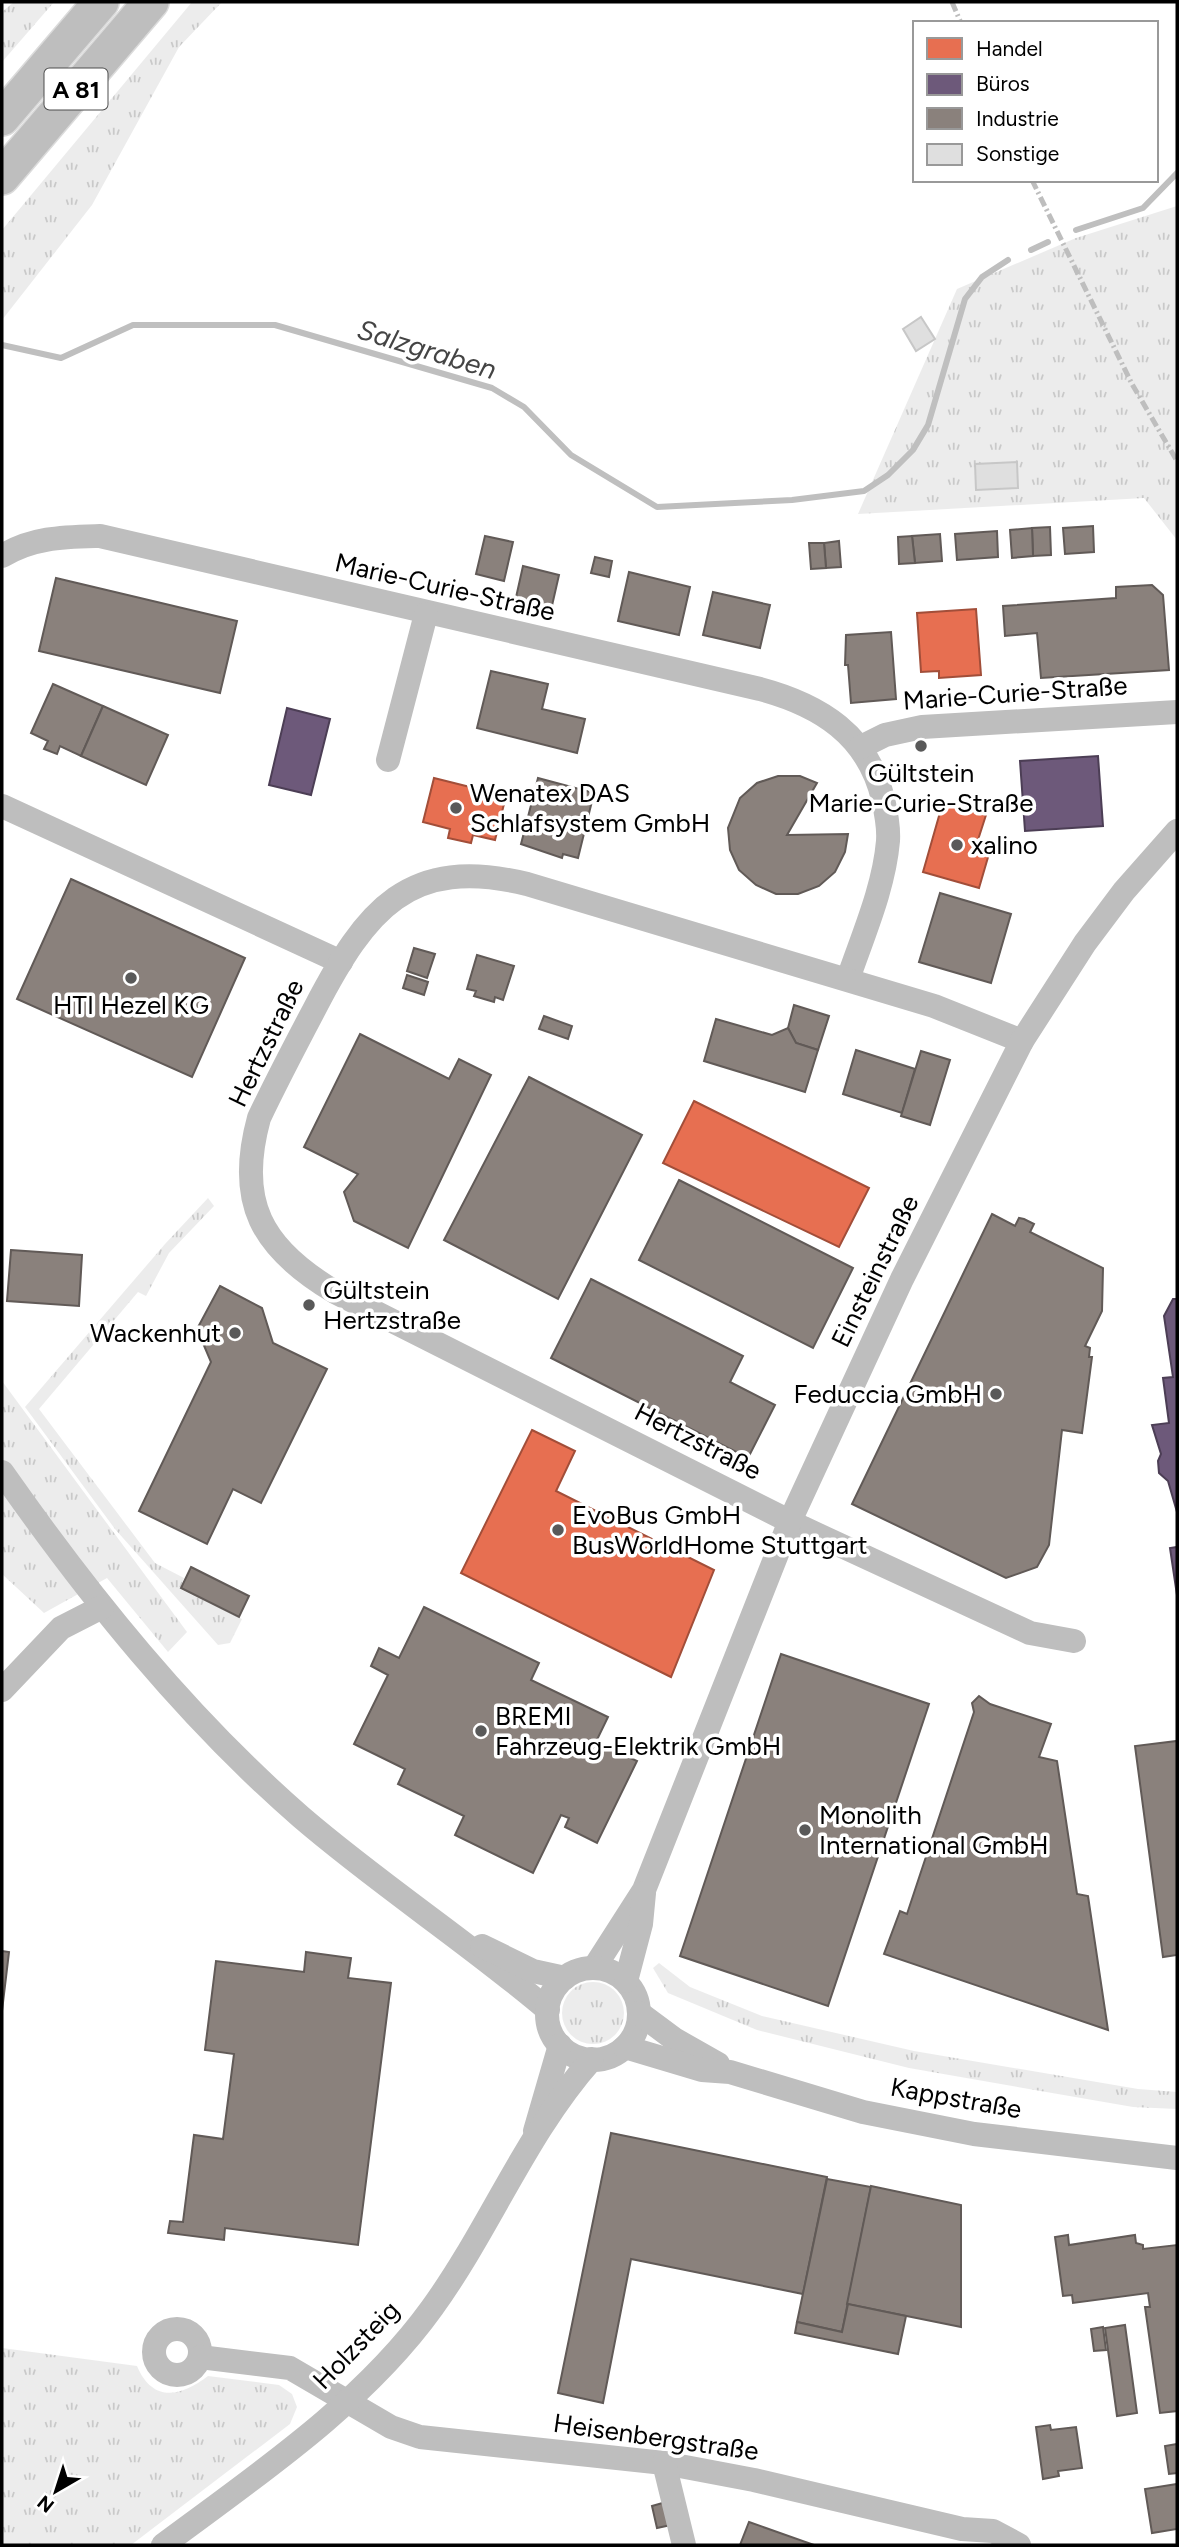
<svg xmlns="http://www.w3.org/2000/svg" width="1179" height="2547" font-family="Figtree,sans-serif">
<style>
.grass{fill:url(#grass-tufts)}
.shops{fill:#e76f51;stroke:#a24e39;stroke-width:2}
.offices{fill:#6d597a;stroke:#4c3e55;stroke-width:2}
.industry{fill:#8a817c;stroke:#615a57;stroke-width:2}
.lines{fill:none;stroke-linecap:round;stroke-linejoin:round}
.stream{stroke:#bfbfbf;stroke-width:6}
.building{fill:#dfdfdf;stroke:#c7c7c7;stroke-width:2}
.highway-casing{stroke:#dbdbdb;stroke-width:38}
.minor{stroke:#bebebe;stroke-width:24}
.highway{stroke:#bebebe;stroke-width:35}
.rail{stroke:#bebebe;stroke-width:5;stroke-dasharray:10 3.5 2 3.5;stroke-linecap:butt}
.poi-dot{fill:#595959;stroke:#fff;stroke-width:2.5}
.labels{text-anchor:middle;dominant-baseline:central;stroke-width:7;stroke-linejoin:round;paint-order:stroke}
.shield{fill:#fff;stroke:#4c4c4c;stroke-width:2}
.shield-label{font-size:24px;font-weight:bold;fill:#000}
.street-label{font-size:26px;fill:#000;stroke:#fff}
.poi-label{font-size:26px;fill:#000;stroke:#fff;text-anchor:start}
.water-label{font-size:28px;font-style:italic;fill:#444;stroke:#fff}
</style>
<defs>
<pattern id="grass-tufts" width="24" height="20" patternUnits="userSpaceOnUse" patternTransform="scale(1.75)"><rect width="24" height="20" fill="#ececec"/><path d="M3 7l-1-3M5 7V3M7 7l1-3M15 17l-1-3M17 17v-4M19 17l1-3" fill="none" stroke="#c9c9c9"/></pattern>
</defs>
<rect width="100%" height="100%" fill="#fff"/>
<g class="grass">
<path d="M14 2H54L2 62V12Z"/>
<path d="M192 2H222L179 47 92 205 2 320V230Z"/>
<path d="M1177 206V540L1144 498 858 514 957 289 1076 238Z"/>
<path d="M208 1198 214 1206 169 1253 146 1296 138 1292 39 1409 155 1563 184 1578 180 1589 242 1619 230 1643 218 1645 115 1529 25 1407 165 1244Z"/>
<path d="M2 1381 187 1632 168 1652 107 1578 44 1613 2 1574Z"/>
<path d="M659 1963 690 1987 762 2016 914 2051 1138 2089 1177 2092V2109L1133 2107 909 2068 757 2030 668 1993 653 1968Z"/>
<circle cx="593" cy="2013" r="31"/>
<path d="M2 2348 137 2366C153 2404 182 2396 208 2376L279 2385 292 2394 297 2407 290 2424 131 2545H2Z"/>
</g>
<g class="shops">
<path d="M976 609 981 675 939 678V671L921 672 917 613Z"/>
<path d="M434 778 506 796 495 840 473 835 471 843 448 838 450 829 423 822Z"/>
<path d="M943 802 986 815 977 843 991 847 979 888 923 872Z"/>
<path d="M694 1101 869 1188 839 1247 663 1163Z"/>
<path d="M532 1430 575 1451 556 1491 714 1570 671 1677 461 1573Z"/>
</g>
<g class="offices">
<path d="M287 708 330 719 311 795 269 785Z"/>
<path d="M1098 756 1103 826 1025 831 1020 761Z"/>
<path d="M1173 1299H1177V1512L1168 1481 1159 1473 1158 1461 1161 1454 1152 1425 1169 1423 1163 1378 1173 1377 1164 1316Z"/>
<path d="M1177 1547V1595L1170 1548Z"/>
</g>
<g class="industry">
<path d="M1093 526 1094 552 1065 554 1063 528Z"/>
<path d="M1050 527 1051 555 1033 556 1032 528Z"/>
<path d="M1032 528 1033 556 1012 558 1010 530Z"/>
<path d="M997 531 998 557 957 560 955 534Z"/>
<path d="M940 534 942 561 915 563 912 536Z"/>
<path d="M485 536 513 542 504 581 476 574Z"/>
<path d="M912 536 915 563 899 564 898 537Z"/>
<path d="M839 541 841 567 826 568 824 543Z"/>
<path d="M809 543H824L826 568 811 569Z"/>
<path d="M595 557 612 561 609 577 591 573Z"/>
<path d="M523 566 559 575 551 610 515 602Z"/>
<path d="M629 572 690 587 679 635 618 621Z"/>
<path d="M56 578 237 621 220 693 39 651Z"/>
<path d="M1152 585 1163 595 1169 670 1041 678 1037 633 1005 636 1003 606 1116 598V587Z"/>
<path d="M713 592 770 605 760 648 703 635Z"/>
<path d="M891 632 896 699 851 703 848 665H845L846 635Z"/>
<path d="M491 671 548 684 542 709 585 719 577 753 477 728Z"/>
<path d="M53 684 103 706 81 756 60 746 57 754 44 749 48 741 31 733Z"/>
<path d="M103 706 168 735 146 785 81 756Z"/>
<path d="M925 743V749L917 750V744Z"/>
<path d="M778 776H800L817 783 787 835 848 834 845 852 835 872 819 886 798 894H776L756 885 739 870 730 850 728 828 740 798 757 783Z"/>
<path d="M538 778 594 793 578 858 563 854 562 858 521 844Z"/>
<path d="M71 879 245 958 192 1077 17 999Z"/>
<path d="M940 893 1011 914 991 983 919 962Z"/>
<path d="M414 948 435 954 427 978 407 971Z"/>
<path d="M477 955 514 966 503 1000 495 997 494 1002 474 996 476 991 467 989Z"/>
<path d="M407 975 428 982 424 995 403 988Z"/>
<path d="M794 1005 829 1016 818 1050 796 1043 788 1028Z"/>
<path d="M544 1016 572 1026 568 1039 539 1029Z"/>
<path d="M716 1019 772 1035 788 1028 796 1043 818 1050 805 1092 704 1061Z"/>
<path d="M360 1034 449 1079 459 1059 491 1075 408 1248 354 1221 344 1192 358 1174 304 1147Z"/>
<path d="M856 1050 915 1069 902 1113 843 1094Z"/>
<path d="M921 1051 950 1060 930 1125 901 1116Z"/>
<path d="M529 1077 642 1135 558 1299 444 1240Z"/>
<path d="M679 1180 853 1268 813 1348 639 1260Z"/>
<path d="M992 1214 1015 1226 1019 1218 1024 1219 1034 1224 1030 1232 1103 1268 1102 1311 1085 1346 1090 1348 1089 1357H1092L1082 1433 1062 1430 1049 1545 1037 1567 1006 1578 852 1504Z"/>
<path d="M11 1250 82 1255 79 1306 7 1301Z"/>
<path d="M591 1279 743 1356 730 1382 775 1405 748 1458 551 1358Z"/>
<path d="M220 1286 262 1308 273 1343 327 1369 261 1503 233 1489 207 1544 139 1511 211 1362 197 1329Z"/>
<path d="M308 1300 313 1303 310 1310 304 1307Z"/>
<path d="M191 1567 249 1596 239 1617 181 1588Z"/>
<path d="M424 1607 539 1663 531 1680 608 1717 592 1750 600 1754 604 1746 637 1761 597 1843 565 1827 569 1818 561 1815 533 1873 455 1835 464 1816 398 1784 405 1769 354 1744 388 1675 371 1666 379 1648 399 1658Z"/>
<path d="M781 1654 929 1704 828 2006 680 1956Z"/>
<path d="M979 1696 990 1704 1051 1724 1039 1757 1057 1761 1077 1894 1088 1896 1108 2030 884 1954 900 1911 907 1914 974 1712 972 1703Z"/>
<path d="M1177 1741V1955L1163 1957 1135 1746Z"/>
<path d="M2 1951 9 1952 2 2011Z"/>
<path d="M306 1952 351 1958 348 1978 391 1983 358 2245 225 2228 224 2240 168 2233 170 2221 183 2222 194 2135 223 2139 234 2054 205 2050 216 1961 304 1972Z"/>
<path d="M611 2133 827 2177 803 2294 631 2259 603 2403 558 2393Z"/>
<path d="M827 2179 871 2187 842 2332 797 2322Z"/>
<path d="M871 2186 961 2205V2327L847 2304Z"/>
<path d="M1068 2235 1069 2245 1135 2235 1136 2243 1143 2245V2249L1177 2245V2411L1160 2413 1145 2307H1150L1148 2293 1073 2303 1072 2295 1063 2296 1055 2237Z"/>
<path d="M848 2304 906 2316 898 2354 795 2333 797 2322 842 2332Z"/>
<path d="M1125 2325 1137 2413 1117 2416 1105 2328Z"/>
<path d="M1103 2327 1106 2350 1094 2351 1091 2329Z"/>
<path d="M1050 2425 1051 2430 1076 2427 1082 2468 1058 2471 1059 2476 1043 2479 1036 2427Z"/>
<path d="M1177 2444V2473L1169 2474 1165 2446Z"/>
<path d="M1177 2484V2529L1152 2533 1145 2489Z"/>
<path d="M666 2502 671 2525 657 2528 652 2506Z"/>
<path d="M749 2522 814 2545H740Z"/>
</g>
<g class="lines">
<g class="stream">
<path d="M1076 230 1143 208 1177 173"/>
<path d="M1031 250 1048 242"/>
<path d="M2 345 61 358 133 325H275L492 388 524 407 571 455 657 507 792 500 864 491 888 475 913 450 928 425 965 299 982 277 1008 260"/>
</g>
</g>
<g class="building">
<path d="M921 317 935 339 916 351 903 329Z"/>
<path d="M1017 462 1018 488 976 490 975 464Z"/>
</g>
<g class="lines">
<defs>
<g id="highway">
<path d="M2 118 101 2"/>
<path d="M2 177 151 2"/>
</g>
</defs>
<use href="#highway" class="highway-casing"/>
<g class="minor">
<path d="M2 556C33 537 64 537 100 536L760 689C820 705 868 735 883 799 886 812 889 827 888 841 884 888 863 935 848 979"/>
<path d="M861 747 885 735 922 727 1177 712"/>
<path d="M388 760 426 614"/>
<path d="M2 806 341 962"/>
<path d="M1022 1041 934 1006 527 884C408 855 366 910 315 1008 296 1044 277 1080 259 1118 236 1202 261 1248 335 1292L803 1528 1030 1633 1074 1641"/>
<path d="M2 1472C89 1596 186 1717 301 1817 380 1885 468 1942 548 2010"/>
<path d="M2 1690 61 1628 102 1607"/>
<path d="M482 1946 533 1971 565 1978"/>
<path d="M594 1968 644 1890 790 1521 902 1279 1022 1041 1085 943 1124 891 1177 831"/>
<circle cx="593" cy="2014" r="46"/>
<path d="M626 1981 641 1924 644 1893"/>
<path d="M639 2013 674 2039 718 2064"/>
<path d="M625 2047 702 2070 730 2072 863 2112 974 2134 1177 2158"/>
<path d="M535 2131 560 2045"/>
<circle cx="177" cy="2352" r="23"/>
<path d="M200 2357 290 2368 391 2427 420 2437 664 2463 754 2480 962 2529 993 2531 1019 2545"/>
<path d="M664 2463 684 2545"/>
<path d="M163 2545C257 2475 363 2404 432 2308 490 2228 526 2133 592 2059"/>
</g>
<use href="#highway" class="highway"/>
<g class="rail">
<path d="M952 2 961 23"/>
<path d="M1032 180 1132 384 1177 461"/>
</g>
</g>
<g class="poi-dot">
<circle cx="921" cy="746" r="7"/>
<circle cx="456" cy="808" r="7"/>
<circle cx="957" cy="845" r="7"/>
<circle cx="131" cy="978" r="7"/>
<circle cx="309" cy="1305" r="7"/>
<circle cx="235" cy="1333" r="7"/>
<circle cx="996" cy="1394" r="7"/>
<circle cx="558" cy="1530" r="7"/>
<circle cx="481" cy="1731" r="7"/>
<circle cx="805" cy="1830" r="7"/>
</g>
<g class="labels">
<rect class="shield" x="44.5" y="68.5" width="63" height="41" rx="5"/>
<g class="shield-label">
<text x="76" y="89">A 81</text>
</g>
<g class="street-label">
<text transform="translate(445 587) rotate(13)">Marie-Curie-Straße</text>
<text transform="translate(1015 693) rotate(-4)">Marie-Curie-Straße</text>
<text transform="translate(266 1043) rotate(-64)">Hertzstraße</text>
<text transform="translate(875 1271) rotate(-64)">Einsteinstraße</text>
<text transform="translate(698 1441) rotate(27)">Hertzstraße</text>
<text transform="translate(956 2098) rotate(10)">Kappstraße</text>
<text transform="translate(356 2345) rotate(-46)">Holzsteig</text>
<text transform="translate(656 2437) rotate(8)">Heisenbergstraße</text>
</g>
<g class="poi-label">
<text x="921" y="773" text-anchor="middle">Gültstein<tspan x="921" dy="30">Marie-Curie-Straße</tspan></text>
<text x="470" y="793">Wenatex DAS<tspan x="470" dy="30">Schlafsystem GmbH</tspan></text>
<text x="971" y="845">xalino</text>
<text x="131" y="1005" text-anchor="middle">HTI Hezel KG</text>
<text x="323" y="1290">Gültstein<tspan x="323" dy="30">Hertzstraße</tspan></text>
<text x="221" y="1333" text-anchor="end">Wackenhut</text>
<text x="982" y="1394" text-anchor="end">Feduccia GmbH</text>
<text x="572" y="1515">EvoBus GmbH<tspan x="572" dy="30">BusWorldHome Stuttgart</tspan></text>
<text x="495" y="1716">BREMI<tspan x="495" dy="30">Fahrzeug-Elektrik GmbH</tspan></text>
<text x="819" y="1815">Monolith<tspan x="819" dy="30">International GmbH</tspan></text>
</g>
<g class="water-label">
<text transform="translate(427 349) rotate(17)">Salzgraben</text>
</g>
</g>
<rect width="1179" height="2547" fill="none" stroke="#000000" stroke-width="7"/>
<rect x="913" y="21" width="245" height="161" fill="#ffffff" stroke="#999999" stroke-width="2"/>
<rect x="927" y="38" width="35" height="21" fill="#e76f51" stroke="#999999" stroke-width="2"/>
<text x="976" y="56" font-size="21" fill="#000000">Handel</text>
<rect x="927" y="74" width="35" height="21" fill="#6d597a" stroke="#999999" stroke-width="2"/>
<text x="976" y="91" font-size="21" fill="#000000">Büros</text>
<rect x="927" y="108" width="35" height="21" fill="#8a817c" stroke="#999999" stroke-width="2"/>
<text x="976" y="126" font-size="21" fill="#000000">Industrie</text>
<rect x="927" y="144" width="35" height="21" fill="#dfdfdf" stroke="#999999" stroke-width="2"/>
<text x="976" y="161" font-size="21" fill="#000000">Sonstige</text>
<g transform="translate(56 2491) rotate(219)" stroke="#ffffff" stroke-width="5" paint-order="stroke">
<path d="M0-5L12 26L0 18L-12 26Z" fill="#000000"/>
<text y="-10" font-size="19" font-weight="bold" text-anchor="middle" fill="#000000">N</text>
</g>
</svg>
